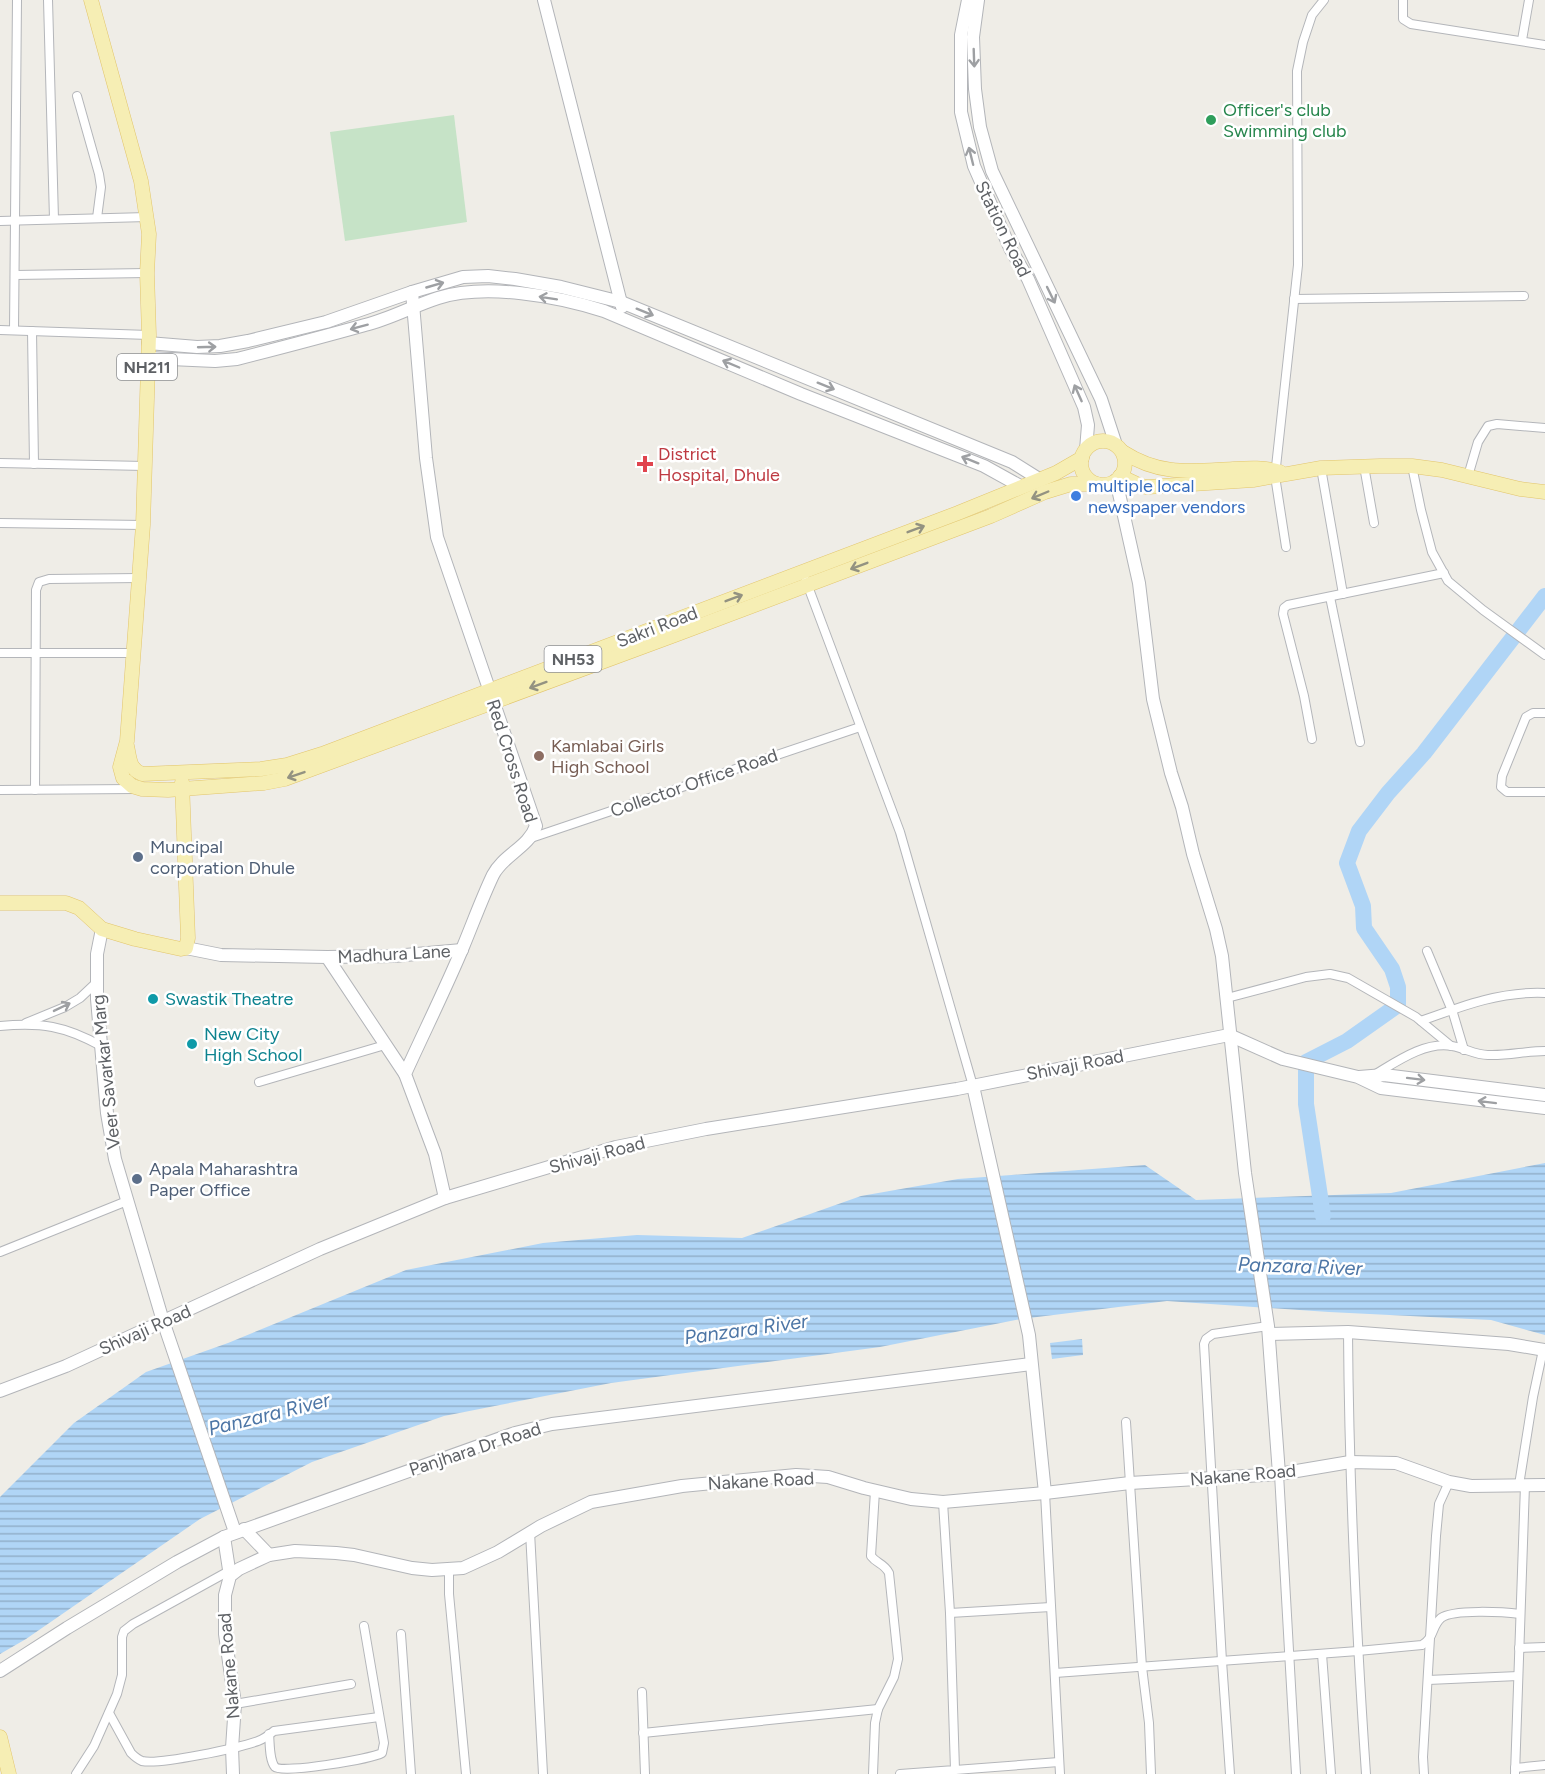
<svg xmlns="http://www.w3.org/2000/svg" width="1545" height="1774" font-family="Figtree,sans-serif">
<style>
.park{fill:#c6e3c7}
.water{fill:url(#water-rules)}
.lines{fill:none;stroke-linecap:round;stroke-linejoin:round}
.river{stroke:#b0d5f6;stroke-width:16}
.street-casing{stroke:#b4b6ba;stroke-width:10}
.secondary-casing{stroke:#b3b5b9;stroke-width:14}
.primary-casing{stroke:#e2c56c;stroke-width:15}
.street{stroke:#fff;stroke-width:8}
.secondary{stroke:#fff;stroke-width:12}
.primary{stroke:#f6eeb4;stroke-width:14}
.oneway{stroke:#9ea0a3}
.oneway2{stroke:#939281}
.leisure-dot{fill:#2e9e5b;stroke:#fff;stroke-width:2}
.health-dot{fill:#e0444e;stroke:#fff;stroke-width:2}
.shop-dot{fill:#3f7fe0;stroke:#fff;stroke-width:2}
.education-dot{fill:#8d6e63;stroke:#fff;stroke-width:2}
.service-dot{fill:#5c6f8a;stroke:#fff;stroke-width:2}
.culture-dot{fill:#0f9aa8;stroke:#fff;stroke-width:2}
.labels{text-anchor:middle;dominant-baseline:central;stroke-width:5;stroke-linejoin:round;paint-order:stroke}
.shield{fill:#fff;stroke:#8e9093;stroke-width:1.5}
.shield-label{font-size:16px;font-weight:bold;fill:#5e6165}
.leisure-label{font-size:18px;fill:#27864d;stroke:#fff;text-anchor:start}
.street-label{font-size:18px;fill:#5e6165;stroke:#fff}
.health-label{font-size:18px;fill:#be3a42;stroke:#fff;text-anchor:start}
.shop-label{font-size:18px;fill:#366cbe;stroke:#fff;text-anchor:start}
.education-label{font-size:18px;fill:#785e54;stroke:#fff;text-anchor:start}
.service-label{font-size:18px;fill:#4e5e75;stroke:#fff;text-anchor:start}
.culture-label{font-size:18px;fill:#0d838f;stroke:#fff;text-anchor:start}
.water-label{font-size:20px;font-style:italic;fill:#4d76a6;stroke:#fff}
</style>
<defs>
<pattern id="water-rules" width="6" height="5" patternUnits="userSpaceOnUse" patternTransform="scale(1.5)"><rect width="6" height="5" fill="#b0d5f6"/><path d="M0 2.5h6" fill="none" stroke="#92b0cb"/></pattern>
</defs>
<rect width="100%" height="100%" fill="#efede7"/>
<path class="park" d="M454 115 467 222 345 241 330 132Z"/>
<g class="water">
<path d="M1545 1163V1335L1491 1320 1329 1312 1167 1301 1021 1319 880 1347 611 1383 444 1416 312 1462 200 1519 26 1639 0 1654V1497L74 1423 146 1372 228 1343 406 1270 543 1243 637 1235 742 1238 861 1196 958 1179 1145 1165 1196 1200 1391 1193Z"/>
<path d="M1082 1339 1083 1355 1052 1359 1050 1343Z"/>
</g>
<g class="lines">
<path class="river" d="M1323 1216 1306 1104V1062L1347 1041 1398 1005V987L1392 969 1364 928 1363 906 1347 863 1359 831 1388 793 1424 753 1545 596"/>
<defs>
<g id="street">
<path d="M48 0 54 219"/>
<path d="M1403 0V19L1411 24 1545 45"/>
<path d="M1522 40 1529 0"/>
<path d="M77 96 99 174 101 187 97 218"/>
<path d="M0 221 147 217"/>
<path d="M15 275 147 273"/>
<path d="M1294 299 1524 296"/>
<path d="M0 330 149 335"/>
<path d="M14 330 17 0"/>
<path d="M32 331 34 464"/>
<path d="M0 463 145 466"/>
<path d="M1364 466 1374 523"/>
<path d="M1412 466 1421 510 1432 552 1448 581 1483 610 1545 655"/>
<path d="M1321 468 1343 594"/>
<path d="M1468 476 1478 442 1488 426 1497 424 1545 428"/>
<path d="M0 523 143 525"/>
<path d="M1286 547 1275 476 1298 265 1297 71 1303 42 1312 15 1324 0"/>
<path d="M806 581 900 832 973 1086"/>
<path d="M1330 597 1360 742"/>
<path d="M0 653H132"/>
<path d="M1545 713H1533L1526 717 1502 776 1501 787 1507 792H1545"/>
<path d="M1312 739 1304 696 1283 614 1284 608 1288 605 1444 573"/>
<path d="M0 790 135 789"/>
<path d="M35 790 36 590 39 582 49 579 139 578"/>
<path d="M528 839 860 727"/>
<path d="M1427 951 1453 1013 1464 1050"/>
<path d="M1227 998 1306 977 1330 974 1348 978 1416 1017 1451 1046"/>
<path d="M1421 1021C1462 1006 1501 991 1545 993"/>
<path d="M26 1023 65 1007 80 998 97 982"/>
<path d="M0 1026C41 1022 65 1026 101 1046"/>
<path d="M1374 1075C1396 1062 1425 1041 1452 1046 1465 1048 1475 1055 1488 1055 1507 1056 1526 1051 1545 1051"/>
<path d="M259 1082 385 1045"/>
<path d="M0 1252 127 1201"/>
<path d="M1348 1332C1349 1480 1356 1627 1366 1774"/>
<path d="M1126 1422 1142 1667 1149 1723 1151 1774"/>
<path d="M1279 1474 1296 1774"/>
<path d="M1519 1485 1533 1397 1543 1350"/>
<path d="M1045 1493 1060 1774"/>
<path d="M530 1532 543 1774"/>
<path d="M449 1569V1594L466 1774"/>
<path d="M950 1613 1051 1607"/>
<path d="M401 1634 411 1774"/>
<path d="M1519 1648 1545 1647"/>
<path d="M1322 1654 1331 1774"/>
<path d="M1055 1673 1358 1651 1422 1645C1435 1637 1431 1627 1441 1618 1453 1609 1504 1612 1520 1614"/>
<path d="M1428 1680 1518 1676"/>
<path d="M642 1692 645 1774"/>
<path d="M235 1704 351 1684"/>
<path d="M109 1713 131 1753C134 1756 137 1759 142 1761 160 1765 238 1748 258 1741 264 1739 269 1735 274 1731L379 1717"/>
<path d="M643 1733 878 1709"/>
<path d="M269 1734C270 1743 269 1760 275 1767 282 1774 371 1759 382 1753L384 1743 364 1626"/>
<path d="M1515 1768 1545 1765"/>
<path d="M955 1770 1059 1762"/>
<path d="M76 1774 94 1746 117 1694 122 1675V1637L124 1631 133 1624 229 1571"/>
<path d="M873 1774 875 1723 878 1709 894 1677 898 1659 889 1573C884 1563 877 1564 871 1556L875 1491"/>
<path d="M900 1774 955 1770 950 1613 943 1502"/>
<path d="M1230 1774 1222 1661 1204 1344 1206 1339 1213 1334 1268 1326"/>
<path d="M1424 1774 1423 1757 1436 1536 1439 1504 1449 1482"/>
<path d="M1515 1774 1525 1485"/>
</g>
<g id="secondary">
<path d="M544 0 622 307"/>
<path d="M968 0 961 35V112L974 166 1010 248 1028 279 1084 407 1088 425 1086 450"/>
<path d="M978 0 973 37 975 89 980 127 992 171 1101 399 1116 445"/>
<path d="M412 292 426 458 437 537 536 826C529 847 503 855 493 875 482 898 473 923 463 947 445 990 424 1032 405 1074L435 1154 445 1198"/>
<path d="M148 343 197 347 220 346 248 341 326 322 412 292 463 277 488 276 515 279 561 287 621 302 1012 462 1039 479"/>
<path d="M148 358 215 361 237 359C280 348 322 337 365 325 390 319 413 306 438 298 486 283 557 296 604 311L801 394 984 466 1022 487"/>
<path d="M1116 480 1139 583 1153 699 1171 773 1182 807 1193 854 1216 929 1222 956 1245 1173 1268 1326 1279 1474"/>
<path d="M102 929 97 954V999L107 1113 115 1159 163 1321 235 1532"/>
<path d="M186 948 221 955 327 957 405 1074"/>
<path d="M327 957 394 956 462 950"/>
<path d="M1359 1077 1384 1075 1545 1095"/>
<path d="M973 1086 1029 1335 1045 1493"/>
<path d="M1269 1334 1348 1332 1509 1344 1545 1350"/>
<path d="M0 1391 66 1366 320 1249 445 1198 616 1147 706 1129 957 1089 1229 1035 1283 1059 1358 1077 1381 1088 1545 1108"/>
<path d="M244 1529 269 1555"/>
<path d="M224 1537 230 1576"/>
<path d="M0 1671 67 1628 177 1562 224 1537 515 1433 552 1424 1031 1364"/>
<path d="M233 1774 232 1748 235 1704 225 1634V1595L230 1576 239 1569 269 1555 295 1551 336 1553 354 1555 412 1568 432 1570 463 1568 498 1552 541 1526 591 1502 682 1486 796 1475 828 1477 864 1488 911 1499 943 1502 1045 1493 1130 1483 1279 1474 1350 1462 1396 1463 1449 1482 1471 1486 1545 1485"/>
</g>
<g id="primary">
<path d="M91 0 141 181 149 234 147 273 149 335 143 525 127 741 120 767 123 778 132 786 142 789 168 790 264 783 285 779 675 635 991 516 1045 492 1071 484H1097"/>
<circle cx="1103" cy="463" r="22"/>
<path d="M1123 452C1160 476 1191 471 1233 469 1249 468 1265 467 1280 472"/>
<path d="M1120 476 1141 486 1147 487 1253 480 1321 468 1380 466H1412L1442 470 1520 489 1545 492"/>
<path d="M127 746C130 759 129 769 142 774L261 769 287 765 322 754 958 513 1056 473 1082 458"/>
<path d="M0 903H66L79 908 102 929 135 939 181 949 186 948 188 938 182 782"/>
<path d="M0 1737 9 1774"/>
</g>
</defs>
<use href="#street" class="street-casing"/>
<use href="#secondary" class="secondary-casing"/>
<use href="#primary" class="primary-casing"/>
<use href="#street" class="street"/>
<use href="#secondary" class="secondary"/>
<use href="#primary" class="primary"/>
</g>
<defs><path id="oneway-shaft" d="M-6 0H5M1.5-3L5.5 0L1.5 3" fill="none" stroke-width="1.6" stroke-linecap="round" stroke-linejoin="round" transform="scale(1.5)"/></defs>
<g class="oneway">
<use href="#oneway-shaft" transform="translate(974 58) rotate(88)"/>
<use href="#oneway-shaft" transform="translate(971 156) rotate(-104)"/>
<use href="#oneway-shaft" transform="translate(435 285) rotate(-16)"/>
<use href="#oneway-shaft" transform="translate(1051 295) rotate(64)"/>
<use href="#oneway-shaft" transform="translate(548 298) rotate(-171)"/>
<use href="#oneway-shaft" transform="translate(645 312) rotate(22)"/>
<use href="#oneway-shaft" transform="translate(359 327) rotate(165)"/>
<use href="#oneway-shaft" transform="translate(207 347) rotate(-2)"/>
<use href="#oneway-shaft" transform="translate(731 364) rotate(-157)"/>
<use href="#oneway-shaft" transform="translate(826 386) rotate(22)"/>
<use href="#oneway-shaft" transform="translate(1078 393) rotate(-114)"/>
<use href="#oneway-shaft" transform="translate(970 460) rotate(-158)"/>
<use href="#oneway-shaft" transform="translate(62 1007) rotate(-26)"/>
<use href="#oneway-shaft" transform="translate(1416 1079) rotate(7)"/>
<use href="#oneway-shaft" transform="translate(1487 1102) rotate(-173)"/>
</g>
<g class="oneway2">
<use href="#oneway-shaft" transform="translate(1040 495) rotate(157)"/>
<use href="#oneway-shaft" transform="translate(916 529) rotate(-21)"/>
<use href="#oneway-shaft" transform="translate(859 566) rotate(159)"/>
<use href="#oneway-shaft" transform="translate(734 598) rotate(-21)"/>
<use href="#oneway-shaft" transform="translate(538 685) rotate(160)"/>
<use href="#oneway-shaft" transform="translate(296 775) rotate(161)"/>
</g>
<circle class="leisure-dot" cx="1211" cy="120" r="6"/>
<path class="health-dot" d="M642 455h6v6h6v6h-6v6h-6v-6h-6v-6h6z"/>
<circle class="shop-dot" cx="1076" cy="496" r="6"/>
<circle class="education-dot" cx="539" cy="756" r="6"/>
<g class="service-dot">
<circle cx="138" cy="857" r="6"/>
<circle cx="137" cy="1179" r="6"/>
</g>
<g class="culture-dot">
<circle cx="153" cy="999" r="6"/>
<circle cx="192" cy="1044" r="6"/>
</g>
<g class="labels">
<g class="shield">
<rect x="117" y="354" width="60" height="26" rx="4.5"/>
<rect x="544.5" y="646" width="57" height="26" rx="4.5"/>
</g>
<g class="shield-label">
<text x="147" y="367">NH211</text>
<text x="573" y="659">NH53</text>
</g>
<g class="leisure-label">
<text x="1223" y="110">Officer's club<tspan x="1223" dy="21">Swimming club</tspan></text>
</g>
<g class="street-label">
<text transform="translate(1003 229) rotate(64)">Station Road</text>
<text transform="translate(657 627) rotate(-21)">Sakri Road</text>
<text transform="translate(512 761) rotate(72)">Red Cross Road</text>
<text transform="translate(694 783) rotate(-19)">Collector Office Road</text>
<text transform="translate(394 954) rotate(-3)">Madhura Lane</text>
<text transform="translate(1075 1065) rotate(-11)">Shivaji Road</text>
<text transform="translate(106 1072) rotate(-96)">Veer Savarkar Marg</text>
<text transform="translate(597 1155) rotate(-15)">Shivaji Road</text>
<text transform="translate(145 1330) rotate(-24)">Shivaji Road</text>
<text transform="translate(475 1449) rotate(-18)">Panjhara Dr Road</text>
<text transform="translate(1243 1475) rotate(-5)">Nakane Road</text>
<text transform="translate(761 1481) rotate(-3)">Nakane Road</text>
<text transform="translate(229 1666) rotate(-95)">Nakane Road</text>
</g>
<g class="health-label">
<text x="658" y="454">District<tspan x="658" dy="21">Hospital, Dhule</tspan></text>
</g>
<g class="shop-label">
<text x="1088" y="486">multiple local<tspan x="1088" dy="21">newspaper vendors</tspan></text>
</g>
<g class="education-label">
<text x="551" y="746">Kamlabai Girls<tspan x="551" dy="21">High School</tspan></text>
</g>
<g class="service-label">
<text x="150" y="847">Muncipal<tspan x="150" dy="21">corporation Dhule</tspan></text>
<text x="149" y="1169">Apala Maharashtra<tspan x="149" dy="21">Paper Office</tspan></text>
</g>
<g class="culture-label">
<text x="165" y="999">Swastik Theatre</text>
<text x="204" y="1034">New City<tspan x="204" dy="21">High School</tspan></text>
</g>
<g class="water-label">
<text transform="translate(1300 1266) rotate(2)">Panzara River</text>
<text transform="translate(746 1329) rotate(-8)">Panzara River</text>
<text transform="translate(269 1414) rotate(-14)">Panzara River</text>
</g>
</g>
</svg>
